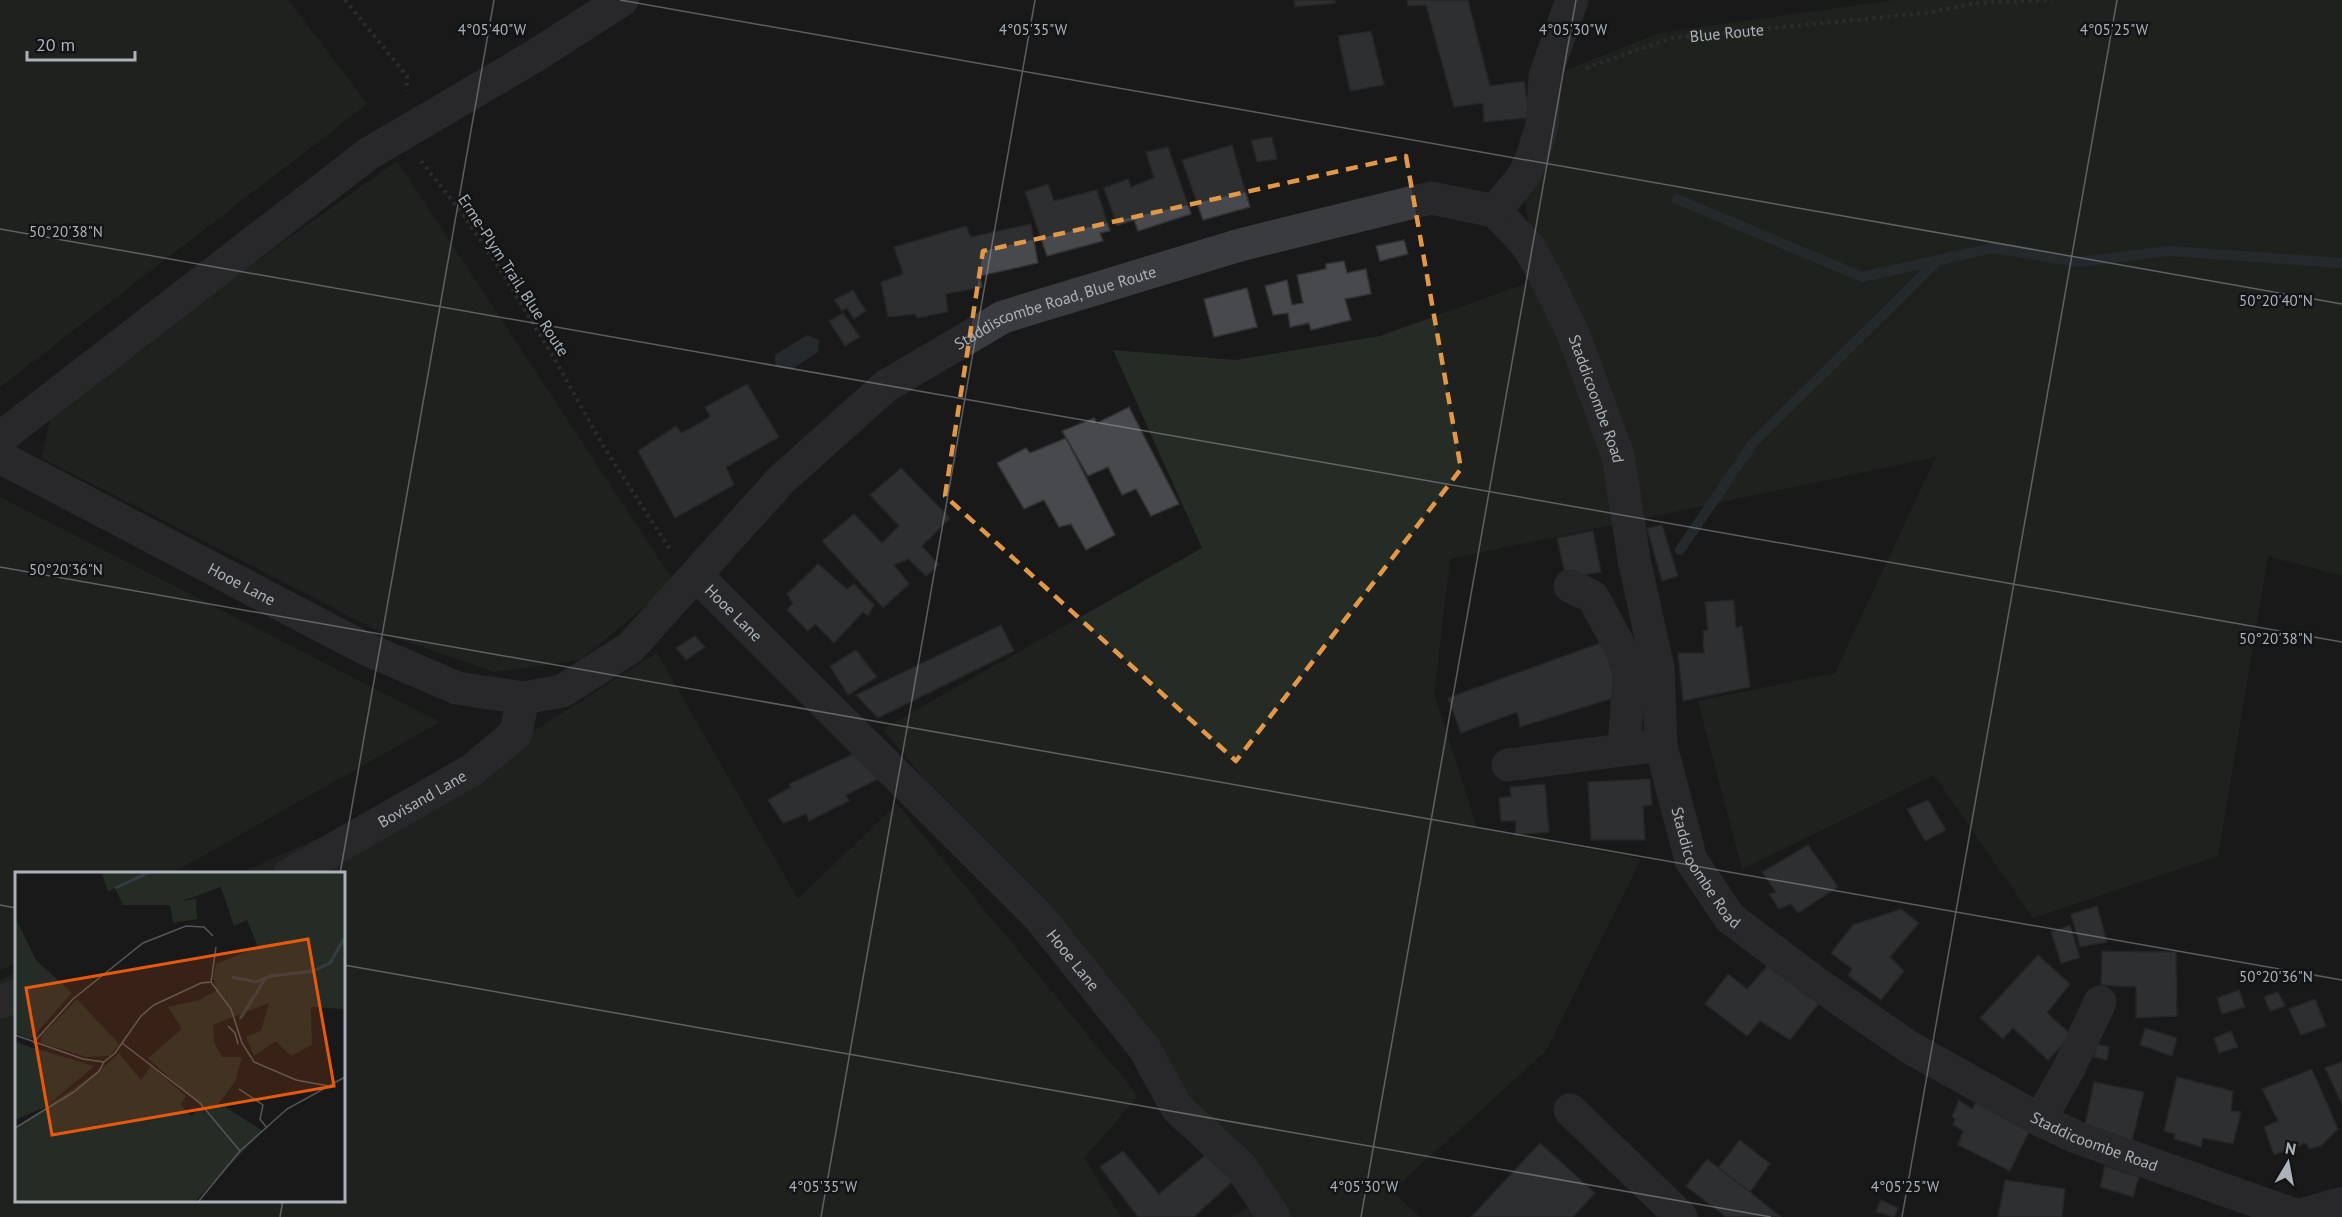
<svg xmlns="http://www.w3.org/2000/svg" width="2342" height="1217" font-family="'PT Sans',sans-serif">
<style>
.green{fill:#252c25}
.water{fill:#323d42}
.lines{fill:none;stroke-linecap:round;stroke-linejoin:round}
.stream{stroke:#323d42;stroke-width:10}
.building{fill:#48494d;stroke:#333336;stroke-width:1.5}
.path{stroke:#404246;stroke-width:4;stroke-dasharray:3 4.5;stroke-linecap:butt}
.minor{stroke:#3a3b3f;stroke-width:33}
.marked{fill:none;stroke:#e39848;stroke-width:4.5;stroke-dasharray:12 8;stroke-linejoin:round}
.ticks{fill:none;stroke:#acb2b9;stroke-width:1.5;stroke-opacity:0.45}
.labels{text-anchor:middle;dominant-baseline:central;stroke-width:5;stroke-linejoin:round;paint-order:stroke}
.street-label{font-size:16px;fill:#acb2b9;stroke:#131415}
.inset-river{fill:none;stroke:#323d42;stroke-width:3}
.inset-road{fill:none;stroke:#54565a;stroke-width:1.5}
.view{fill:#e8590c;fill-opacity:0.15;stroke:#e8590c;stroke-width:3}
.inset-edge{fill:none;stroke:#acb2b9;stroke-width:3}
.ticks-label{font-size:15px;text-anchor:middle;fill:#acb2b9;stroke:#131415;stroke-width:5;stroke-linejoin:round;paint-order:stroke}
</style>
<rect width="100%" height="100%" fill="#19191a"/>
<g class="green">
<path d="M0 0H288L367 104 0 387Z"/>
<path d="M1894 0H2342V576L2268 556 2218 856 2033 918 1934 775 1742 869 1698 701 1835 673 1936 457 1450 559 1434 693 1477 828 1641 859 1546 1051 1392 1191 1420 1217H1231L1255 1203 1039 917 883 729 1202 548 1113 350 1236 360 1380 336 1536 280 1522 178 1533 125 1567 70 1659 33Z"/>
<path d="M397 161 674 582 580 660 495 672 387 635 42 458 53 407Z"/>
<path d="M0 497 440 722 172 873 16 874V962L0 971Z"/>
<path d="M657 653 798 899 897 804 1138 1096 1084 1158 1121 1217H0V980L16 973V1200H344V874L240 873 472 770Z"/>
</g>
<path class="water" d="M807 335 819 340 818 352 792 369 779 368 775 363V355Z"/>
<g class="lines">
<g class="stream">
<path d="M1677 199 1862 277 1993 248 2079 262 2169 251 2342 263"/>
<path d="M1680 550 1753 443 1938 260"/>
</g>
</g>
<g class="building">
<path d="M1294 0H1335V3L1295 7Z"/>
<path d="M1407 0H1468L1490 86 1524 81 1530 118 1484 122 1483 103 1454 107 1426 5 1408 6Z"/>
<path d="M1371 31 1384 85 1350 91 1338 36Z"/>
<path d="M1272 137 1277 159 1257 162 1251 140Z"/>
<path d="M1232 145 1250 207 1203 220 1182 160Z"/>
<path d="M1168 147 1191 214 1138 231 1134 220 1117 225 1104 188 1128 179 1131 187 1154 178 1146 152Z"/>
<path d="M1048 184 1054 201 1097 190 1110 231 1100 233 1103 241 1047 256 1025 192Z"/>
<path d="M1031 224 1038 263 980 276 982 287 946 294 948 312 917 318 915 314 888 317 881 282 903 274 894 247 966 226 971 237Z"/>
<path d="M1404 240 1408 254 1380 261 1376 246Z"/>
<path d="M1344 261 1347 273 1366 269 1371 294 1345 299 1351 320 1311 330 1309 323 1290 327 1288 313 1273 315 1265 286 1287 280 1292 305 1303 303 1297 275 1326 269V264Z"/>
<path d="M1247 288 1257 327 1214 337 1204 299Z"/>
<path d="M853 290 866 311 854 319 847 308 842 311 834 300Z"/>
<path d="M843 313 860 337 845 346 829 321Z"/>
<path d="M747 384 779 437 726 467 734 485 675 518 638 451 676 426 682 433 710 417 705 407Z"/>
<path d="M1129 407 1179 504 1151 516 1136 489 1122 495 1108 467 1088 476 1062 431 1094 418 1097 423Z"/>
<path d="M1066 438 1115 535 1086 550 1071 524 1059 527 1044 500 1024 509 997 463 1026 448 1030 453Z"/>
<path d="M901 468 950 518 922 546 939 565 926 576 908 559 894 565 909 584 883 608 822 541 854 514 882 543 899 526 870 495Z"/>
<path d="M1662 525 1678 576 1662 581 1647 528Z"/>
<path d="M1593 531 1601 572 1566 578 1557 538Z"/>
<path d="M818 564 847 589 854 584 874 605 868 616 863 612 834 643 815 624 808 631 787 610 793 603 787 594Z"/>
<path d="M1734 600 1736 628 1742 626 1750 687 1683 701 1678 653H1704L1703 631 1708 630 1705 602Z"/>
<path d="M1001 625 1014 651 878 718 856 695Z"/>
<path d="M695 636 705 647 686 660 676 648Z"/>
<path d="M1611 639 1620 696 1520 727 1517 712 1461 733 1448 698Z"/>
<path d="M856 650 877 677 848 695 830 666Z"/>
<path d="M864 749 882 777 846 795 849 801 809 821 806 814 783 823 768 800 791 787 789 784Z"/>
<path d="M1650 779 1652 805 1643 806 1645 840H1591L1588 782Z"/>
<path d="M1545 784 1549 832 1515 835 1516 821H1501L1499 798 1511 796 1510 787Z"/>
<path d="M1928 800 1946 830 1925 841 1907 809Z"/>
<path d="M1808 845 1838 887 1798 913 1791 904 1779 909 1769 894 1776 892 1762 872Z"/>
<path d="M2097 906 2107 942 2080 947 2071 914Z"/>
<path d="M1901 909 1919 923 1890 957 1904 971 1881 1000 1848 975 1852 969 1831 953 1853 925Z"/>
<path d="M2070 925 2080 958 2061 963 2051 932Z"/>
<path d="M2102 951 2176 952 2177 1016 2136 1018V987L2101 985Z"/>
<path d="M2038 955 2070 984 2047 1013 2072 1035 2048 1060 2013 1028 2003 1039 1980 1018Z"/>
<path d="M1772 961 1819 1003 1790 1040 1760 1021 1747 1036 1705 1004 1728 974 1747 989Z"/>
<path d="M2239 990 2245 1007 2222 1014 2217 998Z"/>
<path d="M2278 992 2285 1006 2270 1011 2264 997Z"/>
<path d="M2315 999 2326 1026 2301 1035 2289 1009Z"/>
<path d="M2145 1028 2177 1038 2172 1056 2140 1045Z"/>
<path d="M2231 1031 2238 1047 2219 1053 2214 1038Z"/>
<path d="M2097 1044 2109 1047 2107 1060 2094 1057Z"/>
<path d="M2342 1062V1104L2325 1068Z"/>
<path d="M2312 1069 2338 1129 2321 1146 2309 1149 2306 1143 2274 1155 2264 1127 2278 1121 2262 1089Z"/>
<path d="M2177 1077 2233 1091 2231 1111 2241 1112 2233 1144 2203 1138 2201 1147 2174 1139 2175 1134 2164 1131Z"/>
<path d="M2094 1082 2144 1092 2131 1145 2084 1130Z"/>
<path d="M1959 1100 1972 1109 1976 1102 2030 1129 2010 1171 1958 1145 1963 1131 1953 1125 1955 1119 1952 1116Z"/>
<path d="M1740 1140 1770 1164 1750 1192 1718 1168Z"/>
<path d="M1540 1143 1595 1193 1573 1217H1471Z"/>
<path d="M1123 1151 1159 1194 1209 1152 1234 1180 1194 1217H1138L1100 1167Z"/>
<path d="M1707 1159 1750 1192 1781 1217H1726L1686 1186Z"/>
<path d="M2105 1166 2139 1177 2133 1197 2100 1187Z"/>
<path d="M2005 1180 2065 1189 2062 1217H1998Z"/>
<path d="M1881 1200 1898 1208 1894 1217 1876 1212Z"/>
</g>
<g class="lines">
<g class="path">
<path d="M345 0 407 76V91"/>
<path id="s1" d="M1586 68 1672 38 1926 13 1976 3 2052 0"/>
<path d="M421 161 462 213 501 271 554 358 602 444 671 551"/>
</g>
<g class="minor">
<path id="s2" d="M1495 211 1528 246 1545 276 1573 333 1618 456 1635 564 1658 668 1661 746 1691 860 1730 918 1812 980 1909 1047 2040 1120 2076 1137 2298 1216"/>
<path d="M1495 211 1522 178 1530 163 1542 126 1545 76 1572 0"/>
<path d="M0 438 368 154 533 57 622 0"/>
<path id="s3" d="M0 457 364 648 457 688 523 698 562 691 630 648 781 480 886 386 1003 317 1240 245 1418 201 1431 198 1495 211"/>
<path id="s4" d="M697 576 1039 917 1144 1048 1177 1108 1240 1166 1274 1217"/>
<path d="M1570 586 1593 597 1622 651 1629 675 1624 749"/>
<path d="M1508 765 1645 747"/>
<path id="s5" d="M290 874 472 770 516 733 523 698"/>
<path d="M0 1002 16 996"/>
<path d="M1570 1110 1681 1217"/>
<path d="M2040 1120 2069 1068 2100 1002"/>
<path d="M2294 1217 2342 1203"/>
</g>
</g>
<path d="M0 0H2342V1217H0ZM1406 156 1461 469 1236 761 945 496 983 251Z" fill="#19191a" fill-opacity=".55" fill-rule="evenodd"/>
<path class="marked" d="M1406 156 1461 469 1236 761 945 496 983 251Z"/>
<path class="ticks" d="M620 0 2342 304M0 229 2342 642M0 567 2342 980M340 874 494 0M0 905 16 908M344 965 1771 1217M280 1217 283 1200M821 1217 1035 0M1361 1217 1576 0M1902 1217 2117 0"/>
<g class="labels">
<g class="street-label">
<text stroke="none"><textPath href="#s1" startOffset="146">Blue Route</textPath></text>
<text transform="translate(514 275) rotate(57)">Erme-Plym Trail, Blue Route</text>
<text stroke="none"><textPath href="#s3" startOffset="1254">Staddiscombe Road, Blue Route</textPath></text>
<text stroke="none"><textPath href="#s2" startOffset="216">Staddicoombe Road</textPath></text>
<text stroke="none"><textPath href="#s3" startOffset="273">Hooe Lane</textPath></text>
<text stroke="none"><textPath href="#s4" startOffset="52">Hooe Lane</textPath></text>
<text stroke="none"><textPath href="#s5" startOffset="152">Bovisand Lane</textPath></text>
<text stroke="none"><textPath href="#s2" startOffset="702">Staddicoombe Road</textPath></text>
<text stroke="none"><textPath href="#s4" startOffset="538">Hooe Lane</textPath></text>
<text stroke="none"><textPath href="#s2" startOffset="1188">Staddicoombe Road</textPath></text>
</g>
</g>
<g transform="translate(15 872)">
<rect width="330" height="330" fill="#19191a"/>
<path d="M330 0V137L296 135 297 173 276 184 261 169 239 184 231 165 246 159 254 131 198 153 199 170 207 185H227L220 210 204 231 248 259 179 330H0V256L84 199 104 181 126 208 136 194 171 224 166 233 176 244 187 235 133 186 167 157 153 135 184 128 202 118 198 106 201 92 243 75 232 48 219 54 206 15 167 29 181 27 182 47 158 51 155 33H108L100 16 93 20 87 1ZM0 45 21 88 57 121 16 167 0 161ZM62 127 104 172 95 184 71 185 26 171V164ZM0 169 12 174 79 194 32 234 0 248Z" fill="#252c25"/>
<path class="inset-river" d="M100 16 135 0M217 105 241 110 256 104 298 99 315 91 330 65M225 147 250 107"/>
<path class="inset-road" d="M196 110 216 137 227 171 239 190 281 208 314 214M196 110 201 75M213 154 220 161 223 172M0 163 68 187 89 190 100 181 126 144 139 133 186 111 196 110M18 171 58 127 128 71 171 54 189 55 198 64M107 171 185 231 225 279M224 217 248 233 245 247 252 256M0 256 59 220 84 199 89 190M183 330 225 279 272 237 330 205"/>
<path class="view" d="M293 67 319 214 37 263 11 116Z"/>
<rect width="330" height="330" class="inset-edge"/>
</g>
<g class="ticks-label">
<text x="492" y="35">4°05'40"W</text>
<text x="1033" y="35">4°05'35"W</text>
<text x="1573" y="35">4°05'30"W</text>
<text x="2114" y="35">4°05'25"W</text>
<text x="66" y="237">50°20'38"N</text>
<text x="2276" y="306">50°20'40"N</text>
<text x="66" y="575">50°20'36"N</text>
<text x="2276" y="644">50°20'38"N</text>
<text x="2276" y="982">50°20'36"N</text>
<text x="823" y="1192">4°05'35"W</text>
<text x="1364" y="1192">4°05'30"W</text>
<text x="1905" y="1192">4°05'25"W</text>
</g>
<g transform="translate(2288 1163) rotate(10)" stroke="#131415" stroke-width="4.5" paint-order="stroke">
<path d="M0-4.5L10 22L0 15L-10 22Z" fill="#acb2b9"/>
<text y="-9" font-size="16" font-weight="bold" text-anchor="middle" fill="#acb2b9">N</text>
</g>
<path d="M27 51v9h108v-9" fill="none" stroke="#acb2b9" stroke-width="3"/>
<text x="36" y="51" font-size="18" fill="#acb2b9" stroke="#131415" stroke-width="4.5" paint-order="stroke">20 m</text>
</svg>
